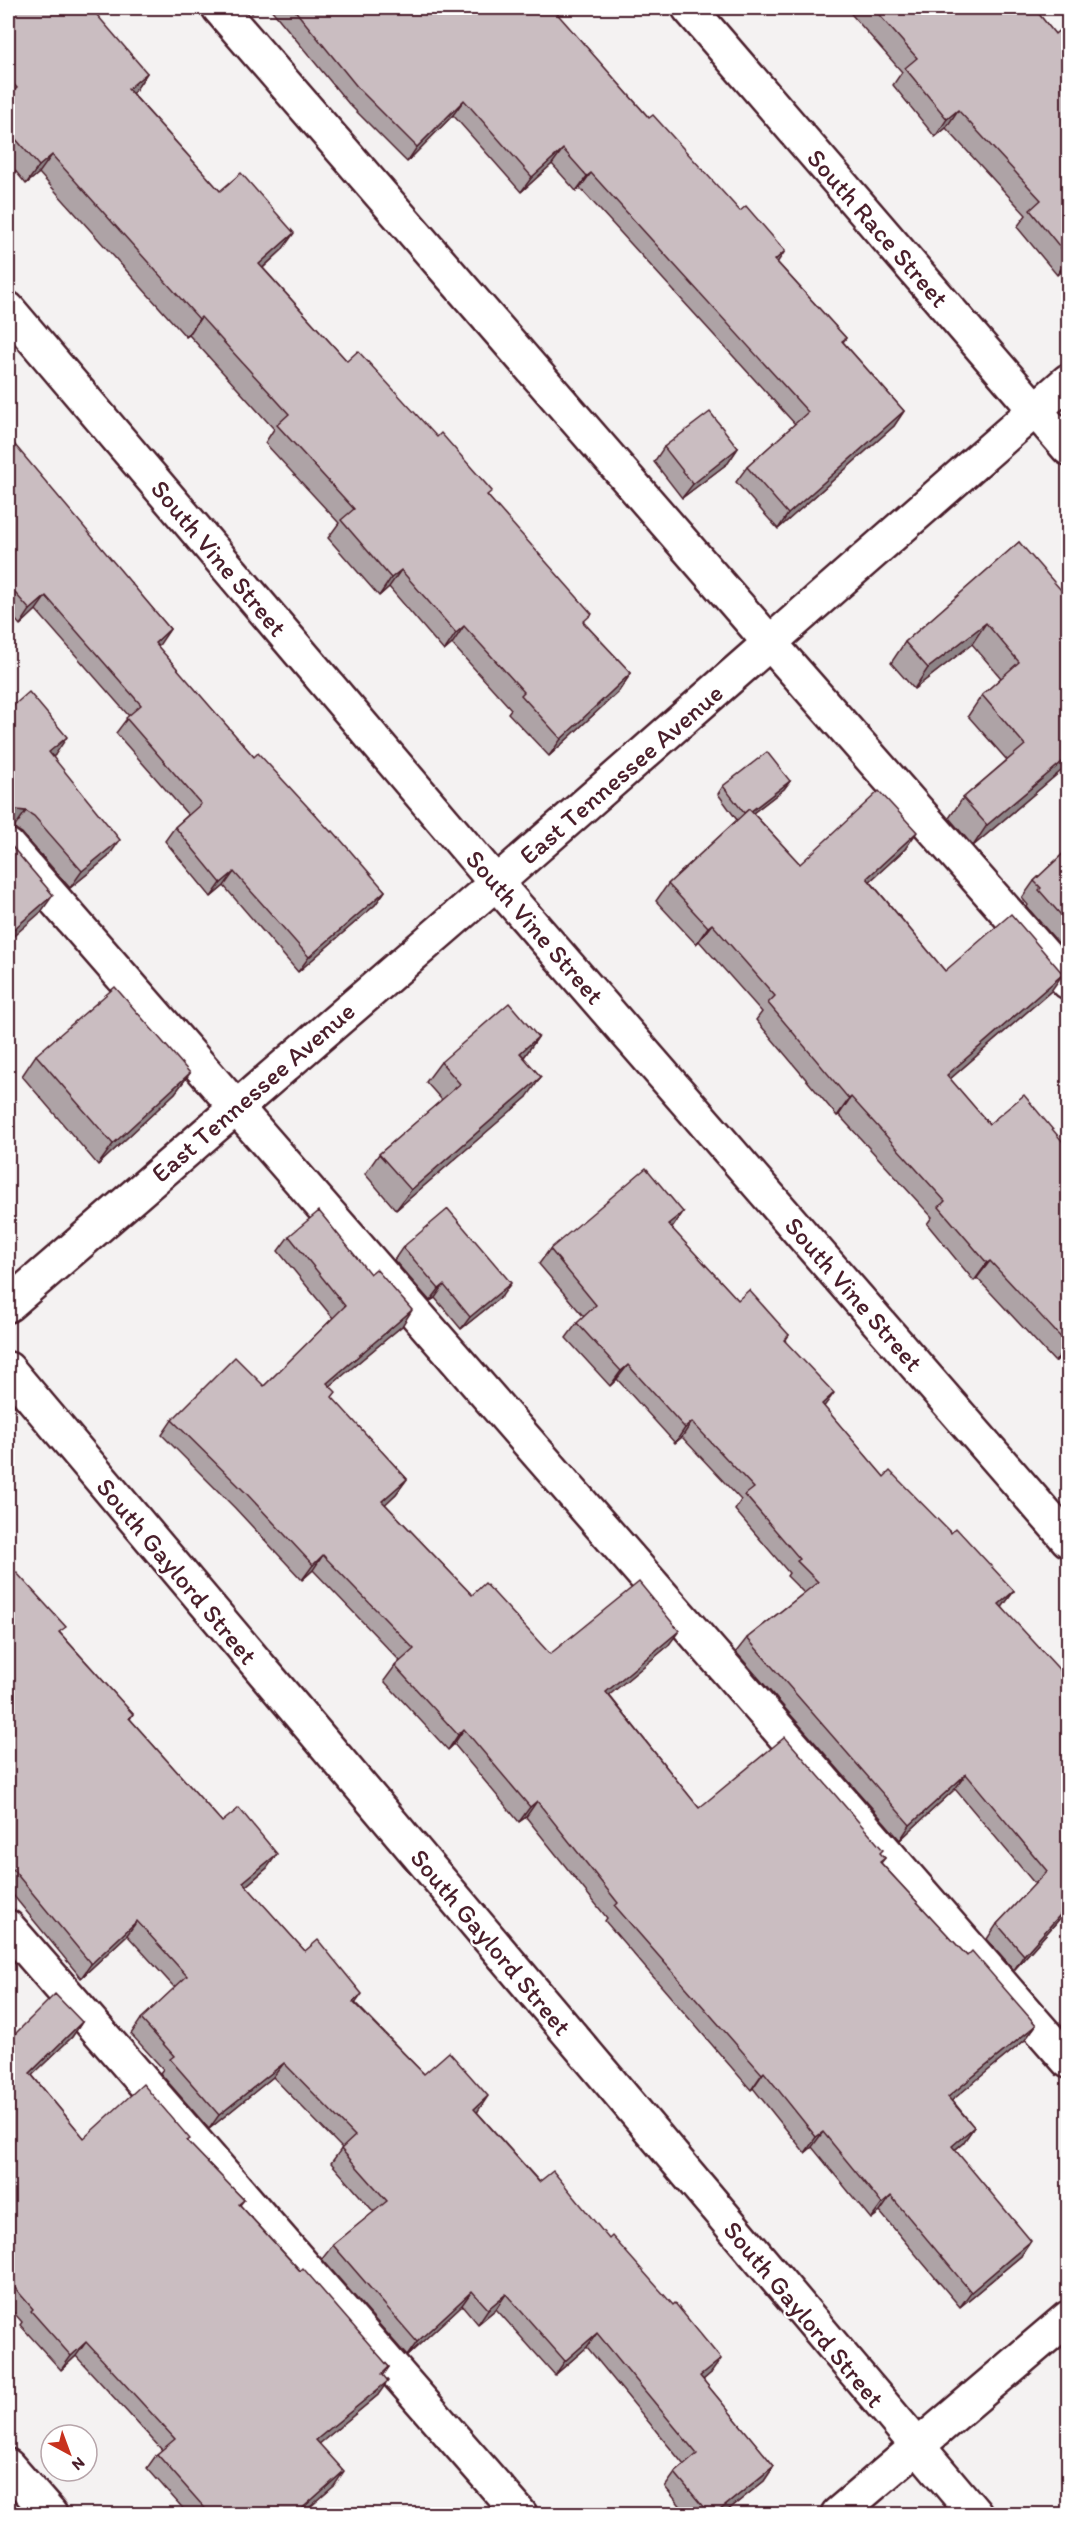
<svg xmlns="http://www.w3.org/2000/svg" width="1076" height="2522" font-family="Itim,sans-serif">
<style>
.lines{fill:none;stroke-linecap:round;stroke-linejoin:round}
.minor-casing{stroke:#4a1f2b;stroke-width:38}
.minor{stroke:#fff;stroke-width:33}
.wall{fill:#aea3a6;stroke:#4a1f2b;stroke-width:1.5}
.shaded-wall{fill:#8d8487;stroke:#4a1f2b;stroke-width:1.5}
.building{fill:#cabdc1;stroke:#4a1f2b;stroke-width:1.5}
.labels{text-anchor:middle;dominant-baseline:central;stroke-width:4.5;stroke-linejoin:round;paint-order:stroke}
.street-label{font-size:26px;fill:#4a1f2b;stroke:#fff}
</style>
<rect width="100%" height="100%" fill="#f4f2f2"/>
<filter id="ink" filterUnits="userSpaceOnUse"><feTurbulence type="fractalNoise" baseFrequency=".0167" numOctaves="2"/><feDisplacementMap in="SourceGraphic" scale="12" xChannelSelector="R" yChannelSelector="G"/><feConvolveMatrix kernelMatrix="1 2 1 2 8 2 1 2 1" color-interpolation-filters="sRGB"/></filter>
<g filter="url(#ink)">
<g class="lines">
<defs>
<g id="minor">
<path d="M219 8 770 643 1068 982"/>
<path d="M689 8 1068 448"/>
<path d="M8 309 496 883 1068 1540"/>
<path d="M8 846 1068 2061"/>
<path d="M8 1305 496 883 1068 381"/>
<path d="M8 1369 975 2514"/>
<path d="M8 1927 520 2514"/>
<path d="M8 2466 50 2514"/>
<path d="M838 2514 1068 2318"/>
</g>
</defs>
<use href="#minor" class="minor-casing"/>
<use href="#minor" class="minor"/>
</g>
<g class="wall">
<path d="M8 8 147 73 135 91 132 93 220 191 282 250 263 268 347 361 488 496 585 624 631 673 619 691 549 756 508 713 511 709 452 644 444 651 389 587 379 596 328 538 339 523 265 443 274 429 189 335 186 337 39 173 26 184 8 162Z"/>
<path d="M247 8H258L252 13Z"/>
<path d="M270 8H560L556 13 777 262 846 338 843 342 904 411 894 426 778 529 736 482 747 467 795 424 580 188 576 191 552 164 521 192 453 115 407 162 349 104Z"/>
<path d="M846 8H1034L1055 34 1068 23V265L1057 275 1017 227 1026 215 946 128 935 137 893 85 902 72Z"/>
<path d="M8 439 170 629 157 646 254 757 385 891 375 905 298 972 224 886 211 897 165 841 175 827 188 815 116 733 129 716 36 610 20 625 8 611Z"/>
<path d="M664 447 738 448 728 463 682 498 654 462Z"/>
<path d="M1019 542 1066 609 1068 765 973 846 949 818 963 798 1007 760 968 716 982 695 1001 678 972 644 914 689 891 663 905 642Z"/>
<path d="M8 699 55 755 53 757 108 857 70 888 22 833 14 828H8Z"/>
<path d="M790 781 784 789 753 813 800 864 905 849 870 881 945 971 1051 991 950 1079 989 1124 1068 1148V1366L1060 1357 1055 1362 977 1278 974 1281 927 1224 932 1217 839 1115 837 1116 756 1020 762 1012 699 941 696 944 656 901 668 884 737 820 718 794 723 786Z"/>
<path d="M1068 849V954L1027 907 1028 905 1022 898 1034 881Z"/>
<path d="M538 1037 524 1057 527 1097 396 1210 365 1174 379 1154 442 1100 426 1082 441 1062Z"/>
<path d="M36 1055 190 1073 175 1093 98 1165 22 1076Z"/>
<path d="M683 1212 671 1228 738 1300 789 1335 785 1341 824 1407 884 1477 951 1533 1014 1591 1002 1607 1068 1694V1921L1063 1915 1014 1970 987 1939 997 1924 1035 1884 955 1789 900 1840 736 1652 747 1638 804 1593 787 1576 789 1573 735 1510 741 1500 682 1437 675 1443 617 1379 610 1386 566 1338 577 1323 584 1317 539 1264 550 1249Z"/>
<path d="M289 1236 402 1326 330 1386 332 1398 407 1479 396 1494 385 1504 472 1595 550 1654 668 1646 609 1695 699 1808 880 1854 885 1858 881 1863 967 1956 1036 2025 1025 2040 952 2100 974 2127 963 2143 955 2150 1021 2256 960 2307 880 2212 871 2219 812 2147 805 2153 753 2088 751 2090 605 1921 607 1918 526 1817 519 1822 454 1744 448 1750 384 1681 395 1666 400 1661 313 1570 302 1580 235 1508 162 1435 172 1420 264 1386 333 1318 278 1251Z"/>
<path d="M403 1247 502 1296 461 1329 435 1298 430 1301 394 1260Z"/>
<path d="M8 1575 133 1714 130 1719 222 1822 267 1868 246 1886 305 1951 424 2074 478 2111 477 2112 711 2373 703 2380 774 2466 764 2481 723 2514H687L665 2487 675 2473 684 2465 587 2347 555 2375 496 2309 478 2324 462 2305 407 2356 322 2259 333 2245 374 2212 331 2163 342 2148 273 2077 209 2129 160 2073 163 2069 131 2034 141 2019 175 1988 127 1935 81 1978 8 1889Z"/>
<path d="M82 2022 72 2037 32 2075 84 2138 188 2142 244 2200 240 2205 389 2367 383 2376 378 2395 319 2444 334 2486 302 2514H188L147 2468 157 2454 162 2450 76 2356 61 2370 20 2325 22 2322 8 2306V2041Z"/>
</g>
<g class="shaded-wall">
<path d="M555 8H560L557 12 542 24Z"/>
<path d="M147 73 135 91 116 107 128 89Z"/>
<path d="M464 100 453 115 407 162 417 147Z"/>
<path d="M958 110 946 128 935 137 947 119Z"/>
<path d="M563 149 552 164 521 192 532 177Z"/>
<path d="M52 155 39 173 26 184 39 166Z"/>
<path d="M591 173 580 188 576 191 587 176Z"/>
<path d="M294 233 282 250 247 282 259 264Z"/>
<path d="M785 251 775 266V260Z"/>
<path d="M1068 258V265L1057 275Z"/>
<path d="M201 317 189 335 186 337 199 319Z"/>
<path d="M904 411 894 426 778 529 788 514Z"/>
<path d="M738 448 728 463 682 498 693 484Z"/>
<path d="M401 570 389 587 379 596 391 578Z"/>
<path d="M46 596 36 610 20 625 30 610Z"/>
<path d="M986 623 972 644 914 689 928 668Z"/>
<path d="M464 626 452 644 444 651 456 633Z"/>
<path d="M170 629 160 644 145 658 155 643Z"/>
<path d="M631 673 619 691 549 756 561 739Z"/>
<path d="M67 737 55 755 37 770 49 752Z"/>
<path d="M1068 757V765L973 846 987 825Z"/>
<path d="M790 781 784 789 740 823 745 816Z"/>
<path d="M17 810 26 811 14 828H8V815Z"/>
<path d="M917 832 905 849 855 895 867 878Z"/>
<path d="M120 840 108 857 70 888 82 871Z"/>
<path d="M234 872 224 886 211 897 221 883Z"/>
<path d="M385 891 375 905 298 972 309 957Z"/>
<path d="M53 895 41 912 8 941V934Z"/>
<path d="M712 924 699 941 696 944 708 927Z"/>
<path d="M1063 974 1051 991 935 1092 947 1075Z"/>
<path d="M538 1037 524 1057 520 1053Z"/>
<path d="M190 1073 175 1093 98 1165 113 1144Z"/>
<path d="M541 1077 527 1097 396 1210 411 1190Z"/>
<path d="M851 1097 839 1115 837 1116 849 1099Z"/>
<path d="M683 1212 673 1227 658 1239 668 1224Z"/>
<path d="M990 1261 977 1278 974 1281 987 1263Z"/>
<path d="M511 1283 502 1296 461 1329 470 1317Z"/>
<path d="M444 1285 435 1298 430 1301 439 1289Z"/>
<path d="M412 1310 402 1326 316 1398 327 1383Z"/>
<path d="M1068 1343V1345L1060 1357 1055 1362Z"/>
<path d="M628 1365 617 1379 610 1386 621 1371Z"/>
<path d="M834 1393 823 1408 822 1404Z"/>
<path d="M692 1422 682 1437 675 1443 685 1428Z"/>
<path d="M407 1479 396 1494 372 1517 382 1501Z"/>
<path d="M323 1555 313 1570 302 1580 313 1565Z"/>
<path d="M1014 1591 1003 1606 989 1619 999 1604Z"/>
<path d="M679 1631 668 1646 595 1707 606 1692Z"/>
<path d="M464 1729 454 1744 448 1750 458 1735Z"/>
<path d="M966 1774 955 1789 900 1840 910 1825Z"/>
<path d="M537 1801 526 1817 519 1822 530 1807Z"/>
<path d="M277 1854 267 1868 233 1897 243 1882Z"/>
<path d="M1068 1906V1907L1063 1915 1014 1970 1024 1955Z"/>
<path d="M137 1921 127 1935 81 1978 91 1964Z"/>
<path d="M362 1994 352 2008 353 2002Z"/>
<path d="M82 2022 72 2037 20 2087 30 2073Z"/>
<path d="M1036 2025 1025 2040 938 2112 948 2097Z"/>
<path d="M284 2063 273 2077 209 2129 219 2115Z"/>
<path d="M764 2072 753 2088 751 2090 762 2074Z"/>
<path d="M488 2096 478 2111 464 2123 474 2109Z"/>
<path d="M974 2127 963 2143 941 2161 952 2146Z"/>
<path d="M823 2132 812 2147 805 2153 816 2137Z"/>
<path d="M891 2196 880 2212 871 2219 882 2204Z"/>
<path d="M1031 2241 1021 2256 960 2307 971 2292Z"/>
<path d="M472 2291 462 2305 407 2356 417 2342Z"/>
<path d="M506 2294 496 2309 478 2324 488 2309Z"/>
<path d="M597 2333 587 2347 555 2375 565 2361Z"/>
<path d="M86 2342 76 2356 61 2370 71 2356Z"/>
<path d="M721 2359 711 2373 690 2391 700 2376Z"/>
<path d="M388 2381 378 2395 306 2455 316 2440Z"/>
<path d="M774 2466 764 2481 723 2514H715Z"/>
<path d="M344 2471 334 2486 302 2514H296Z"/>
</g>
<g class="building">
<path d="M8 8H91L147 73 128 89 220 191 241 173 294 233 259 264 347 361 358 351 437 437 441 433 492 491 487 495 592 614 583 622 631 673 561 739 521 695 524 692 464 626 456 633 401 570 391 578 341 520 354 509 277 425 289 414 201 317 199 319 52 155 39 166 8 130V96L17 88 8 78Z"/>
<path d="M293 8H555L553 9 649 118 653 115 740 211 746 206 785 251 775 260 846 338 842 341 904 411 788 514 747 467 808 412 591 173 587 176 563 149 532 177 464 100 417 147 359 89Z"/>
<path d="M873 8H1034L1055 34 1068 23V257L1030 210 1041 200 958 110 947 119 905 68 917 58Z"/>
<path d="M710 412 738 448 693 484 664 447Z"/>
<path d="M9 438 170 629 155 643 254 757 258 753 331 832 333 831 385 891 309 957 234 872 221 883 175 827 201 804 126 718 141 705 46 596 30 610 8 585V439Z"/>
<path d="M1019 542 1068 598V603L1064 607 1068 612V757L987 825 963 798 1025 745 982 695 1019 662 986 623 928 668 905 642Z"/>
<path d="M29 692 67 737 49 752 120 840 82 871 34 816 26 811 17 810 8 815V699L13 706Z"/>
<path d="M767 752 790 781 751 811 749 809 744 813 723 786Z"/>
<path d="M879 791 917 832 867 878 945 971 1011 914 1063 974 947 1075 989 1124 1024 1095 1068 1148V1343L1067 1344 990 1261 987 1263 939 1207 945 1201 851 1097 849 1099 768 1003 775 996 712 924 708 927 668 884 749 809 800 864Z"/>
<path d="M8 842 53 895 8 934Z"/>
<path d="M1068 849V923L1039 890 1041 888 1034 881Z"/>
<path d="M115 987 190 1073 113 1144 36 1055Z"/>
<path d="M509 1003 538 1037 520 1053 541 1077 411 1190 379 1154 460 1084 441 1062Z"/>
<path d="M646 1168 683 1212 668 1224 738 1300 749 1290 789 1335 784 1340 834 1393 822 1404 884 1477 890 1471 951 1533 956 1528 1014 1591 999 1604 1068 1679V1688L1066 1691 1068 1694V1906L1024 1955 997 1924 1047 1871 966 1774 910 1825 747 1638 818 1582 797 1561 800 1559 745 1495 754 1488 692 1422 685 1428 628 1365 621 1371 577 1323 596 1305 550 1249Z"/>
<path d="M448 1209 511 1283 470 1317 444 1285 439 1289 403 1247Z"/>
<path d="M319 1211 370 1274 376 1269 412 1310 327 1383 336 1392 332 1397 407 1479 382 1501 472 1595 485 1583 550 1654 639 1582 679 1631 606 1692 699 1808 785 1737 883 1850 880 1853 885 1858 880 1862 967 1956 972 1951 1036 2025 948 2097 974 2127 952 2146 1031 2241 971 2292 891 2196 882 2204 823 2132 816 2137 764 2072 762 2074 615 1906 618 1903 537 1801 530 1807 464 1729 458 1735 395 1666 414 1649 323 1555 313 1565 246 1493 172 1420 235 1357 264 1386 345 1306 289 1236Z"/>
<path d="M16 1572 66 1627 59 1632 133 1714 129 1718 222 1822 239 1808 277 1854 243 1882 305 1951 318 1940 362 1994 353 2002 424 2074 449 2052 488 2096 474 2109 539 2182 553 2171 609 2239 612 2236 673 2305 675 2303 721 2359 700 2376 774 2466 715 2514H709L675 2473 697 2454 597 2333 565 2361 506 2294 488 2309 472 2291 417 2342 333 2245 387 2201 341 2149 355 2136 284 2063 219 2115 170 2059 174 2056 141 2019 187 1976 137 1921 91 1964 10 1866 8 1869V1575L10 1578Z"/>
<path d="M55 1994 82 2022 30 2073 84 2138 143 2084 190 2139 187 2141 244 2200 239 2204 300 2271 303 2268 389 2367 382 2374 388 2381 316 2440 344 2471 297 2513 299 2514H210L157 2454 175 2439 86 2342 71 2356 31 2311 33 2309 8 2280V2041Z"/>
</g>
</g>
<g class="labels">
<g class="street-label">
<text transform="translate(878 228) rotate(49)">South Race Street</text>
<text transform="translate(219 558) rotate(50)">South Vine Street</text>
<text transform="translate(621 774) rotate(-41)">East Tennessee Avenue</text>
<text transform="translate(535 927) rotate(49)">South Vine Street</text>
<text transform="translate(253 1092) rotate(-41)">East Tennessee Avenue</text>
<text transform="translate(854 1294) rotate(49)">South Vine Street</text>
<text transform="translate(177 1571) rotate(50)">South Gaylord Street</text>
<text transform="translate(491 1942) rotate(50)">South Gaylord Street</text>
<text transform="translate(804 2314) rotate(50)">South Gaylord Street</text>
</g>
</g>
<rect width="1076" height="2522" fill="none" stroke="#fff" stroke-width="30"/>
<rect x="15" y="15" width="1046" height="2492" fill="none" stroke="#4a1f2b" stroke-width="2" filter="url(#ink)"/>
<g transform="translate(69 2453) rotate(139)"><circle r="28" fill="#ffffff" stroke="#b7a5aa" stroke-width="1.5"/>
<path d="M0-4.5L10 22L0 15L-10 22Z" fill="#c8321e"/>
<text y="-9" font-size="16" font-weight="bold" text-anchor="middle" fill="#4a1f2b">N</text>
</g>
</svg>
